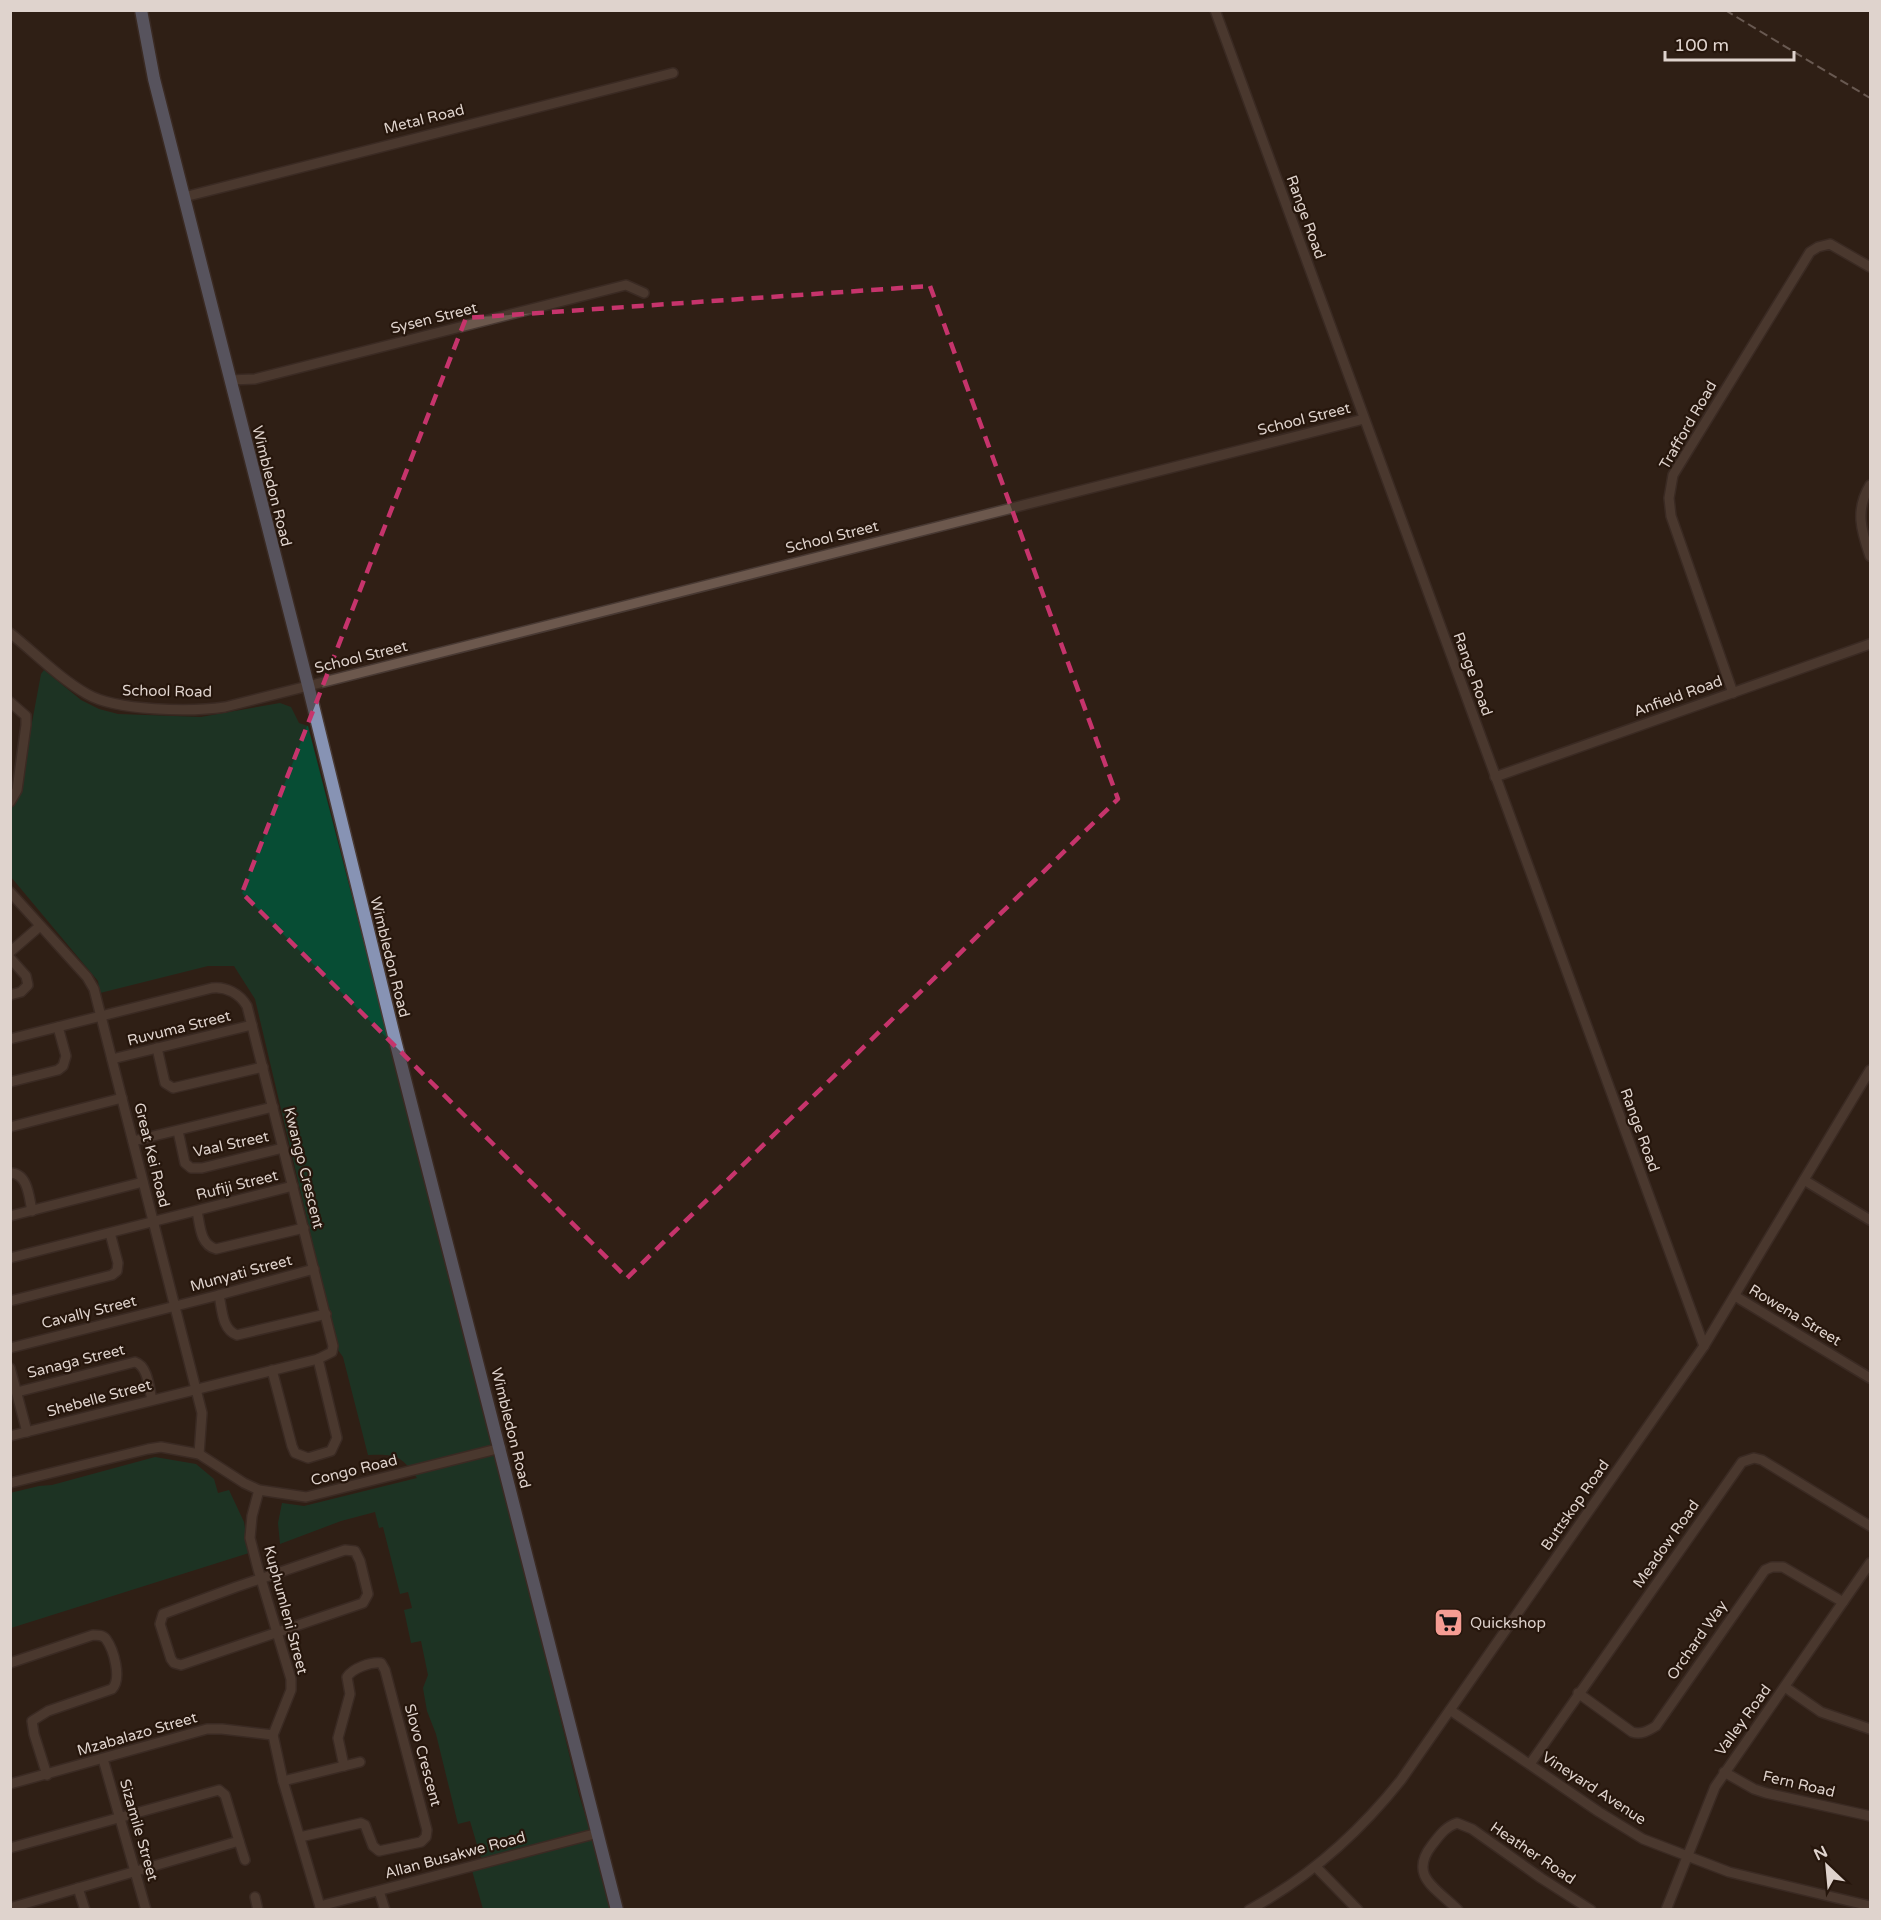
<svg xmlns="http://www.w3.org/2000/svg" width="1881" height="1920" font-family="'Varela Round',sans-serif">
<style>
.green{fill:#074d34}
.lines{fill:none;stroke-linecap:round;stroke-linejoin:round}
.minor-casing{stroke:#483933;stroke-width:12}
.major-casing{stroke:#483933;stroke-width:15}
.minor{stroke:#6c584d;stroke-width:9}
.major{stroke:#8793b4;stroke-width:12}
.rail{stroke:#aea099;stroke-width:2;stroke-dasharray:9 4.5;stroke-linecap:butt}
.marked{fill:none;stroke:#c6346c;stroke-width:4.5;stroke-dasharray:12 8;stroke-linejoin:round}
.labels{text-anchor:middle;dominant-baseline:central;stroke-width:4.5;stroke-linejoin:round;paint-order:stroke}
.street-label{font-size:15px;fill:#dfd3cd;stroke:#26160c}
.poi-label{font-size:15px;fill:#dfd3cd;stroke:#26160c;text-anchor:start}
</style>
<rect width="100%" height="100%" fill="#301f15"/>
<g class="green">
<path d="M44 670 81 700 99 709 118 714 201 717 280 703 291 707 299 723 308 726 500 1470 579 1795 600 1862 611 1909H483L471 1867 484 1863 480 1855 470 1821 458 1824 436 1734 427 1711 423 1688 428 1675 421 1641 411 1643 404 1610 412 1608 408 1592 400 1594 383 1527 379 1528 375 1512 341 1521 280 1544 278 1523 282 1503 304 1506 417 1478C401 1455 396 1454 368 1455L343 1357 338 1350 255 999 234 966H208L100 993 98 981 11 877V805L18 798 41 674Z"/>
<path d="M155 1457 196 1464 214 1479 218 1493 229 1490 244 1522 249 1553 11 1628 10 1493 39 1486 52 1485Z"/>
</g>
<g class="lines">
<defs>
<g id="minor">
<path d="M1215 10 1704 1346"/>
<path d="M184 197 673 73"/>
<path d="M230 380 255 379 626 285 644 293"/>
<path d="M1870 485C1855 510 1861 530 1870 556"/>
<path d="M10 633C35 653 59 678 87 694 116 711 191 712 225 707L1364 419"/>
<path d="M1733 693 1671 516 1669 498 1673 475 1810 252 1818 247 1830 244 1870 267"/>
<path d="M10 702 26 716V725L17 790 10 802"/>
<path d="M1495 777 1870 644"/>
<path d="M10 892 87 977 94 989 202 1413 199 1454"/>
<path d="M10 952 40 926"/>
<path d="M10 958 26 976 28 985 21 992 10 995"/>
<path d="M10 1039 212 988C226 986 240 994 247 1006L333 1346 332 1352 318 1359 10 1436"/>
<path d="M157 1048 165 1083 173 1088 263 1067"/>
<path d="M112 1059 252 1025"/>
<path d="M10 1082 58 1070 63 1066 66 1056 58 1027"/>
<path d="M10 1127 122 1098"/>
<path d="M178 1131 185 1163 191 1168H202L283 1148"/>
<path d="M133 1141 273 1107"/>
<path d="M10 1173C28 1173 29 1197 32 1211"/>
<path d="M1804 1180 1870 1220"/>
<path d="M197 1211C200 1225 200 1245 216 1249L304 1228"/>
<path d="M10 1216 143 1182"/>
<path d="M10 1258 293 1186"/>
<path d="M219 1295C222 1309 222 1330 237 1335L326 1314"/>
<path d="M1735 1296 1870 1378"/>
<path d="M10 1301 112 1275 117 1271 118 1263 110 1233"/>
<path d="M10 1348 219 1295 314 1269"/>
<path d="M10 1368 27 1432"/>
<path d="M272 1370 292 1446 295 1453 308 1458 331 1451 337 1438 318 1359"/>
<path d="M17 1392 135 1362C148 1366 149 1388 152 1400"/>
<path d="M10 1483 148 1449 161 1447 199 1454 244 1483 259 1490 306 1497 501 1448"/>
<path d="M259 1490 252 1516 250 1538 258 1569 291 1679V1690L273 1735 283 1781 321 1910"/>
<path d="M345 1550 355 1551 360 1561 368 1594 363 1603 181 1665 174 1663 171 1659 160 1624 163 1614 236 1587Z"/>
<path d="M10 1663 93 1635C98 1635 103 1635 106 1639 114 1650 122 1679 112 1689L48 1711 32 1721 34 1734 47 1775"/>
<path d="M1785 1687 1821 1712 1870 1729"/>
<path d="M1578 1693 1632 1732C1641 1735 1648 1731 1656 1726L1765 1570 1772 1567H1783L1843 1602"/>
<path d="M1450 1710 1599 1812 1643 1839 1729 1872 1870 1906"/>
<path d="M103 1759 146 1910"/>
<path d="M1530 1764 1742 1462 1754 1458 1762 1460 1870 1526"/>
<path d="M1724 1772 1754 1789 1766 1793 1870 1816"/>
<path d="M283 1781 360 1762"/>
<path d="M10 1784 207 1729H222L273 1735"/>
<path d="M300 1837 361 1823 365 1825 373 1846 379 1851 421 1842 426 1837 427 1830 385 1670 381 1663C370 1662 353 1668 347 1677L350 1694 338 1738 344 1766"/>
<path d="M239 1841 245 1860"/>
<path d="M10 1848 219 1790 225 1795 239 1841 10 1908"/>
<path d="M1316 1867 1358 1910"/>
<path d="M78 1888 85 1910"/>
<path d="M379 1891 385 1910"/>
<path d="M255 1897 258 1910"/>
<path d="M320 1906 598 1833"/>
<path d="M1249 1910C1310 1877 1358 1834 1401 1780L1704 1346 1870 1070"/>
<path d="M1458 1910C1436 1888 1408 1876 1432 1845 1440 1835 1445 1827 1457 1823L1472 1829 1541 1878 1591 1910"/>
<path d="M1666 1910 1715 1787 1870 1563"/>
</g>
<path id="major" d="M141 10 154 79 184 197 308 685 395 1040 617 1910"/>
</defs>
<use href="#minor" class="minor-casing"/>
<use href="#major" class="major-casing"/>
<use href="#minor" class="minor"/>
<use href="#major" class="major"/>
<path class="rail" d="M1725 10 1870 98"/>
</g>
<path d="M0 0H1881V1920H0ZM930 286 1118 799 627 1278 242 893 466 318Z" fill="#301f15" fill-opacity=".55" fill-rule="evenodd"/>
<path class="marked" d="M930 286 1118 799 627 1278 242 893 466 318Z"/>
<defs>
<symbol id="supermarket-square" viewBox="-11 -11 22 22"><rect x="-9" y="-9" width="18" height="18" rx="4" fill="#f59c93" stroke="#26160c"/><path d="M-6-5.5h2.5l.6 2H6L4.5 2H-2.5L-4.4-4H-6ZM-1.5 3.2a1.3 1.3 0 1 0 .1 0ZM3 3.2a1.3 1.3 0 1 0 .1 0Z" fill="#111"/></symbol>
</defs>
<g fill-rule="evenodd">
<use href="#supermarket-square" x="1432" y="1606" width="33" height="33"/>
</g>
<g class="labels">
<g class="street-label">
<text transform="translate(424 119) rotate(-14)">Metal Road</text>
<text transform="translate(1306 217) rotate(70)">Range Road</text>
<text transform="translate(434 318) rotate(-14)">Sysen Street</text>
<text transform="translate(1304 419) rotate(-14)">School Street</text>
<text transform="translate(1688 425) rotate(-60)">Trafford Road</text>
<text transform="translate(272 486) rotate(76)">Wimbledon Road</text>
<text transform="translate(832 537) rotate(-14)">School Street</text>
<text transform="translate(361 657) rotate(-14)">School Street</text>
<text transform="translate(1473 674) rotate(70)">Range Road</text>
<text transform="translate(167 691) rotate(1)">School Road</text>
<text transform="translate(1678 696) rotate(-20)">Anfield Road</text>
<text transform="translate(390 957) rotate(76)">Wimbledon Road</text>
<text transform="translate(179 1028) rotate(-14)">Ruvuma Street</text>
<text transform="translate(1640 1130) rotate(70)">Range Road</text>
<text transform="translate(231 1144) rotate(-12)">Vaal Street</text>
<text transform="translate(152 1155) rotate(76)">Great Kei Road</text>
<text transform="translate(304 1168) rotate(76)">Kwango Crescent</text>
<text transform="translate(237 1185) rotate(-14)">Rufiji Street</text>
<text transform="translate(241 1273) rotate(-15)">Munyati Street</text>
<text transform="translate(89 1312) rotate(-14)">Cavally Street</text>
<text transform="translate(1795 1315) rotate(31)">Rowena Street</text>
<text transform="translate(76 1361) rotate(-14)">Sanaga Street</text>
<text transform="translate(99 1398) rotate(-15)">Shebelle Street</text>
<text transform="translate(511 1428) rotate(76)">Wimbledon Road</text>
<text transform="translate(354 1470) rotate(-14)">Congo Road</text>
<text transform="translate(1575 1505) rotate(-55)">Buttskop Road</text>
<text transform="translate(1666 1544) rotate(-55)">Meadow Road</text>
<text transform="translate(286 1610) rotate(75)">Kuphumleni Street</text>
<text transform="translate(1697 1640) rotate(-55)">Orchard Way</text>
<text transform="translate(1743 1720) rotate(-54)">Valley Road</text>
<text transform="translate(137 1734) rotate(-16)">Mzabalazo Street</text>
<text transform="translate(423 1755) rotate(75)">Slovo Crescent</text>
<text transform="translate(1799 1784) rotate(13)">Fern Road</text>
<text transform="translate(1594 1788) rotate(33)">Vineyard Avenue</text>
<text transform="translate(139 1830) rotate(74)">Sizamile Street</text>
<text transform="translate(1533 1853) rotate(34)">Heather Road</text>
<text transform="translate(455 1855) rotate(-15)">Allan Busakwe Road</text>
</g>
<g class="poi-label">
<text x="1470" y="1623">Quickshop</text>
</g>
</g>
<rect width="1881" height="1920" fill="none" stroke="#dfd3cd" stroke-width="24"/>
<g transform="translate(1827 1866) rotate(334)" stroke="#26160c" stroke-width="4.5" paint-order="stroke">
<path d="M0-4.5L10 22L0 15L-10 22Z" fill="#dfd3cd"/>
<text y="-9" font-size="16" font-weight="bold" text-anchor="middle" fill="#dfd3cd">N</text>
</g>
<path d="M1665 51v9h129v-9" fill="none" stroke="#dfd3cd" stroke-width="3"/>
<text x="1674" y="51" font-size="18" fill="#dfd3cd" stroke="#26160c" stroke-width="4.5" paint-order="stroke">100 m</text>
</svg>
